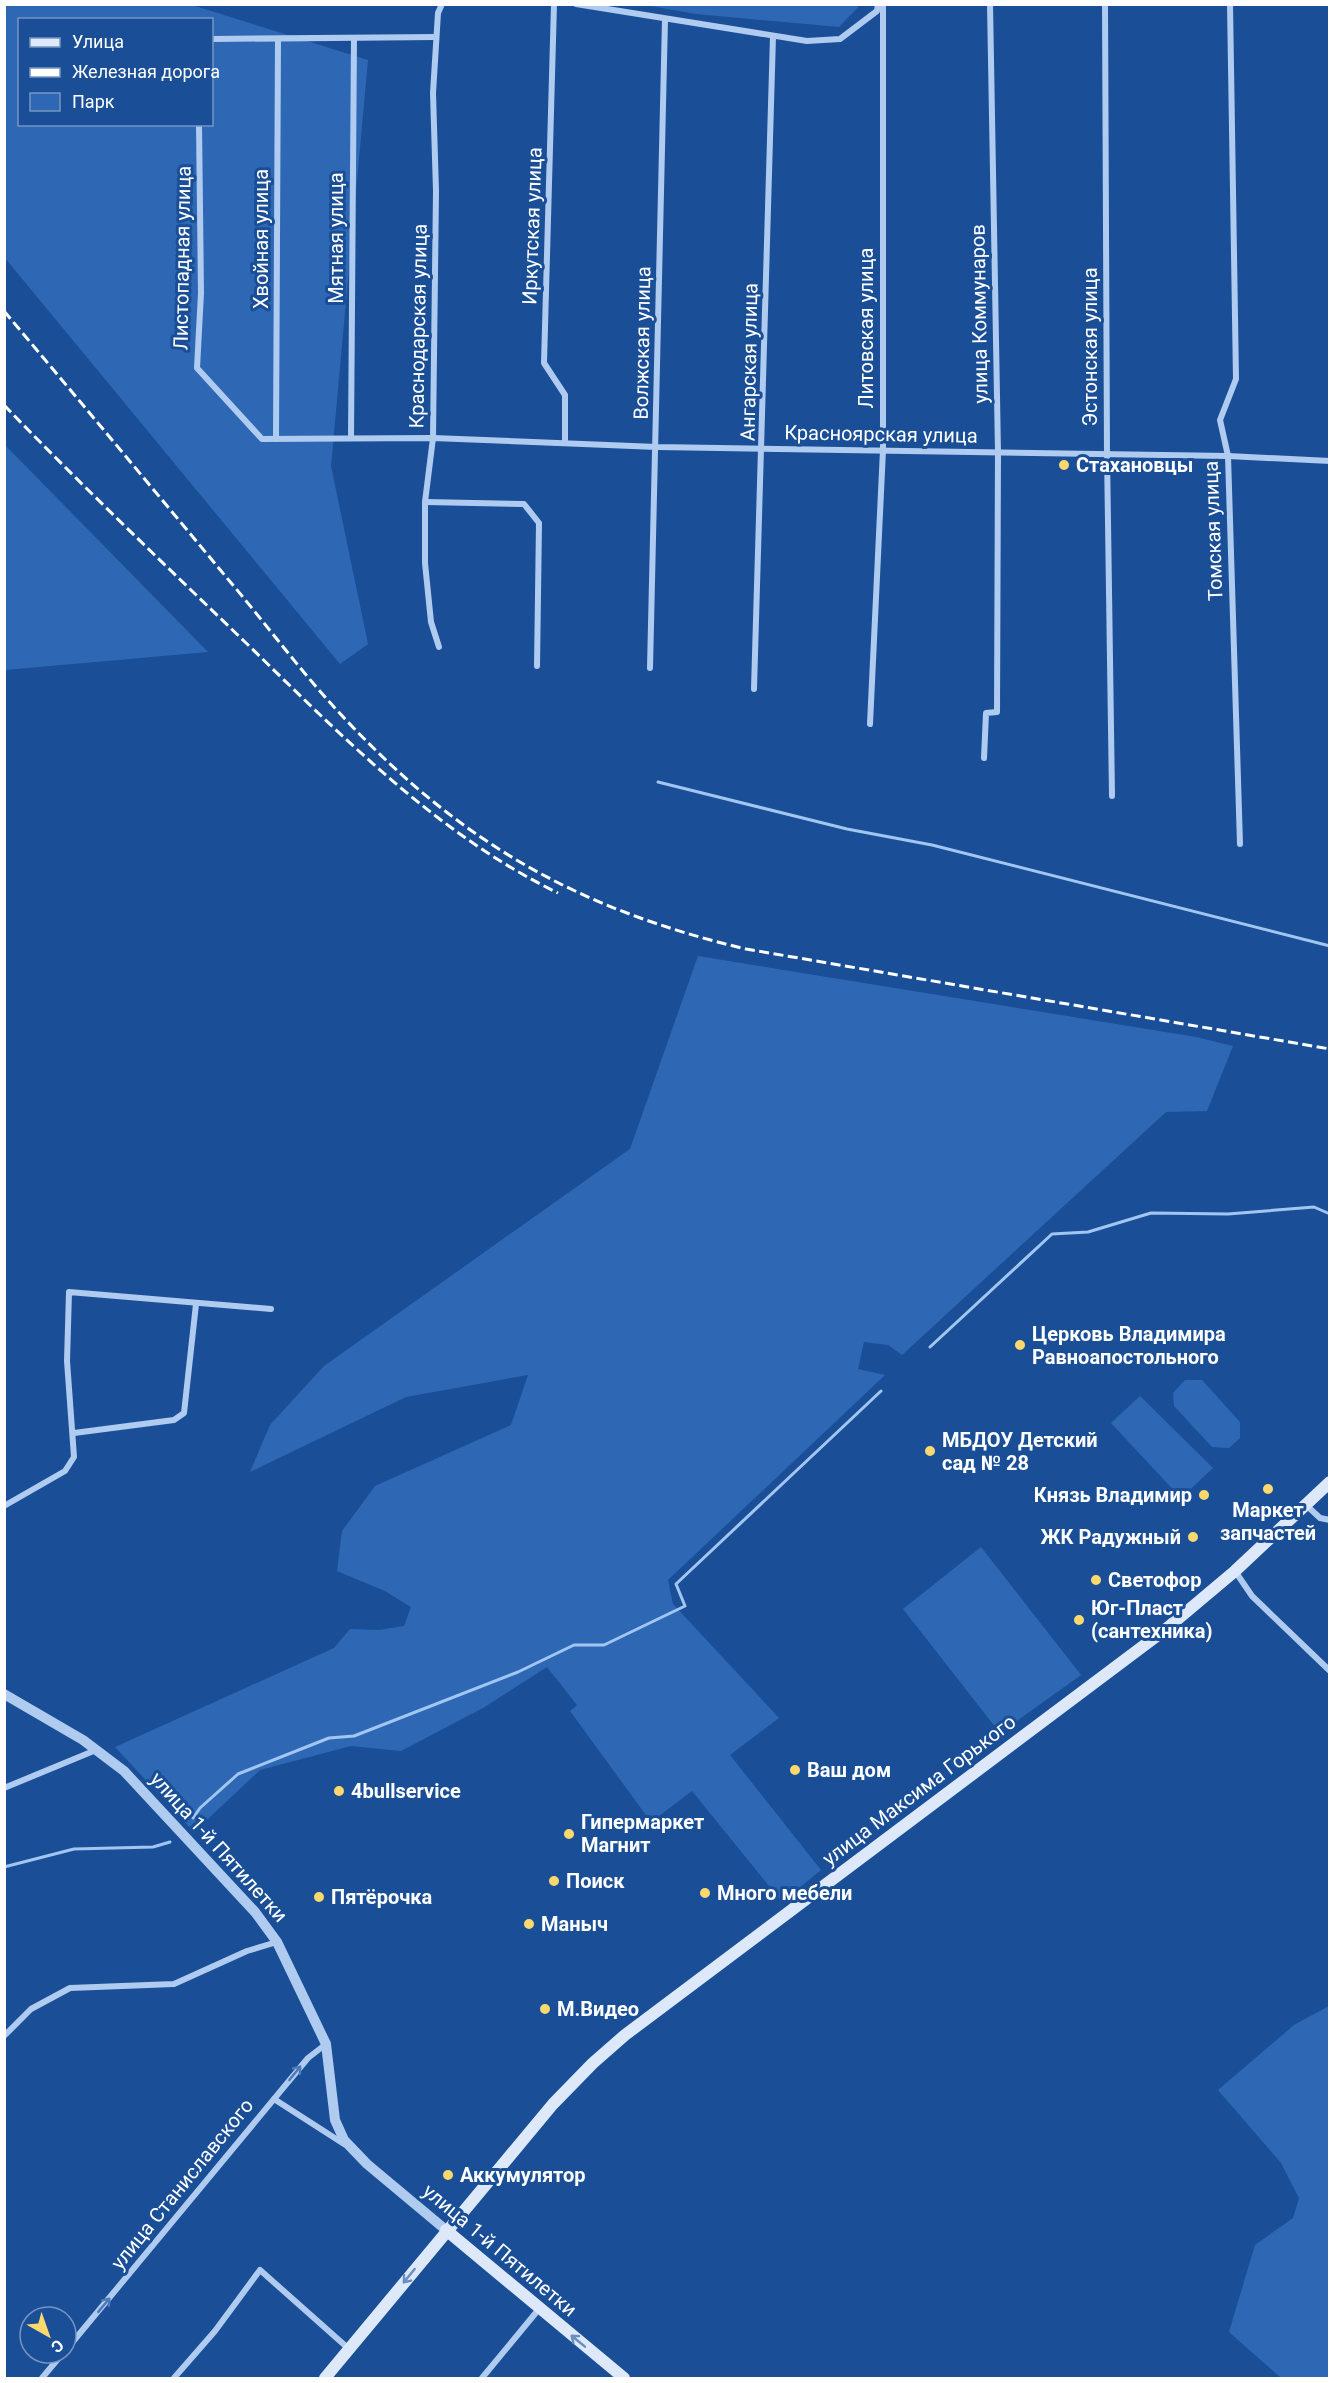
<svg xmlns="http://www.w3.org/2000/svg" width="1334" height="2383" font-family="Roboto,sans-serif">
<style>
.green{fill:#2e68b5;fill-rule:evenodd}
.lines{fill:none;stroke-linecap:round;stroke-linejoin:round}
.stream{stroke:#a2c6f2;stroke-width:3}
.minor{stroke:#afcbf0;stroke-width:6}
.tertiary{stroke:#afcbf0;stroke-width:10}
.secondary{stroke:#dde9fb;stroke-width:12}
.rail{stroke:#fff;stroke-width:3;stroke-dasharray:10 4.5;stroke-linecap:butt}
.oneway{stroke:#4e7ab7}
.oneway2{stroke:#688dc0}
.poi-dot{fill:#ffd86e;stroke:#1a4f98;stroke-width:2}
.labels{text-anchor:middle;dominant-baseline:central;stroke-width:6;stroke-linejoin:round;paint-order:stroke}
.street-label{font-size:20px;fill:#fff;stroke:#1a4f98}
.poi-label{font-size:20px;font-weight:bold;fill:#fff;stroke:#1a4f98;text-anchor:start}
</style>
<rect width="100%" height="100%" fill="#1a4f98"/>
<g class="green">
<path d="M4 5H192L368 60 331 466 368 644 340 664 5 258ZM20 20H212V124H20Z"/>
<path d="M645 5 860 4V5L839 27 696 14Z"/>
<path d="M5 445 208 652 5 670Z"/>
<path d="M698 956 1196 1037 1233 1046 1207 1111 1166 1112 902 1355 888 1345 864 1342 858 1369 885 1375 668 1580 673 1604 779 1718 730 1755 821 1870 782 1902 692 1791 651 1822 570 1711 577 1705 547 1667 483 1708 401 1751 351 1746 260 1770 194 1832 115 1747 334 1648 350 1629 379 1630 404 1626 411 1607 385 1591 337 1571 342 1531 375 1486 511 1425 528 1375 406 1397 250 1472 270 1425 324 1366 630 1149Z"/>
<path d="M1185 1380H1202L1240 1422V1438L1229 1448 1212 1447 1174 1406 1173 1393Z"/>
<path d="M1140 1396 1213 1468 1181 1498 1111 1423Z"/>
<path d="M981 1547 1081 1675 1000 1733 903 1609Z"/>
<path d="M1329 2006V2378H1281L1229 2332 1255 2245 1293 2218 1299 2198 1281 2163 1218 2090 1294 2025Z"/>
</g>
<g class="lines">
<g class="stream">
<path d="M658 782 847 829 932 845 1330 946"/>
<path d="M930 1347 1052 1234 1088 1232 1151 1213 1228 1214 1314 1207 1330 1214"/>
<path d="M193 1818 200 1808 238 1774 329 1738 354 1736 518 1672 574 1645H604L685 1606 676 1584 881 1391"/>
<path d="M4 1867 74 1849 153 1847 170 1842"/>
</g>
<g class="minor">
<path d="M554 4 544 363 565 395V443"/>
<path d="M576 4 807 41 840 39 877 11 878 4"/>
<path d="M1105 4 1107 454 1112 796"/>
<path d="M1230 4 1236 379 1220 420 1228 456 1240 844"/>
<path d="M212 39 436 37"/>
<path d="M199 124 201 293 197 368 262 439 433 438 657 447 1228 456 1330 461"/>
<path d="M351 438 354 39"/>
<path d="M276 439 278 40"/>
<path d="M425 502 524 504 539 523 537 666"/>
<path d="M439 647 431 622 425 563V502L433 438 436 191 433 93 438 13 442 4"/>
<path d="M650 668 665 19"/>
<path d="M754 689 773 36"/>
<path d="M870 724 883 450V4"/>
<path d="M984 758 986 713 997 712 998 452 990 4"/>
<path d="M74 1433 174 1420 184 1413 196 1304"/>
<path d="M1306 1505 1320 1518 1330 1520"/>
<path d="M4 1506 65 1471 74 1457 67 1361 69 1292 271 1309"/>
<path d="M1235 1571 1252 1596 1330 1671"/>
<path d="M4 1788 96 1750"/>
<path d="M4 2036 31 2009 70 1988 174 1984 247 1951 277 1942"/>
<path d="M274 2099 344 2144"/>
<path d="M66 2350 308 2058 326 2044"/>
<path d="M42 2378 63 2353"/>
<path d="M174 2378 215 2331 260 2270 349 2349"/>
<path d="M482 2378 539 2309"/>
</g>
<path class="tertiary" d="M4 1694 83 1740 124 1771 255 1912 277 1942 326 2044 335 2120 344 2140 367 2164 446 2230"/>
<g class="secondary">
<path d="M446 2230 624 2378"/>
<path d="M325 2378 553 2104 593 2063 625 2035 1166 1629 1235 1571 1330 1482"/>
</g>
<g class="rail">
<path d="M4 311C79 400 153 489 227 578 267 625 304 676 347 721 464 845 581 910 746 949L1330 1049"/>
<path d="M4 405C82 486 163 563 244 641 341 735 435 833 558 893"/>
</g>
</g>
<defs><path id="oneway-shaft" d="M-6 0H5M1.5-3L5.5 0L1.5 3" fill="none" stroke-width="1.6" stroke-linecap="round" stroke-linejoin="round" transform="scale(1.5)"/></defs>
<g class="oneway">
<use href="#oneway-shaft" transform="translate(295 2073) rotate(-51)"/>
<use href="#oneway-shaft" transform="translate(104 2305) rotate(-50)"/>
</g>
<g class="oneway2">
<use href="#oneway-shaft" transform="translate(409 2276) rotate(129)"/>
<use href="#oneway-shaft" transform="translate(578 2341) rotate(-141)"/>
</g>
<g class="poi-dot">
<circle cx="1064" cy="465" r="6"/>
<circle cx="1020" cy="1345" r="6"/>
<circle cx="930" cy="1451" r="6"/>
<circle cx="1268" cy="1489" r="6"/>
<circle cx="1204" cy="1495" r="6"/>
<circle cx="1193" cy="1537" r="6"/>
<circle cx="1096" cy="1580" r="6"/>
<circle cx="1079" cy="1620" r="6"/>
<circle cx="795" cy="1770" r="6"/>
<circle cx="339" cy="1791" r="6"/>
<circle cx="569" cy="1834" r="6"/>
<circle cx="554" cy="1881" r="6"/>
<circle cx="705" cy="1893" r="6"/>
<circle cx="319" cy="1897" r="6"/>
<circle cx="529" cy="1924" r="6"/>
<circle cx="545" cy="2009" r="6"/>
<circle cx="448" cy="2175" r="6"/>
</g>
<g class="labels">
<g class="street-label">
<text transform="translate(532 226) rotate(-88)">Иркутская улица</text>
<text transform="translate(336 238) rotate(-90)">Мятная улица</text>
<text transform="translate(261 239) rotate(-90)">Хвойная улица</text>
<text transform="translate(182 258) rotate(-89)">Листопадная улица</text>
<text transform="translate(979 314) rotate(-91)">улица Коммунаров</text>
<text transform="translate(418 326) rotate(-89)">Краснодарская улица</text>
<text transform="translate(866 328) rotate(-90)">Литовская улица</text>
<text transform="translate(642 343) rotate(-89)">Волжская улица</text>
<text transform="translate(1090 347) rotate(-90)">Эстонская улица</text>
<text transform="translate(749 362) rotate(-89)">Ангарская улица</text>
<text transform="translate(881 434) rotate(1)">Красноярская улица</text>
<text transform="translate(1213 531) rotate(-92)">Томская улица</text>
<text transform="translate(919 1790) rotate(-37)">улица Максима Горького</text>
<text transform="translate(219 1847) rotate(48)">улица 1-й Пятилетки</text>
<text transform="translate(182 2184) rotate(-51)">улица Станиславского</text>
<text transform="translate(500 2250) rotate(40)">улица 1-й Пятилетки</text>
</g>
<g class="poi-label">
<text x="1076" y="465">Стахановцы</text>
<text x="1032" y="1334">Церковь Владимира<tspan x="1032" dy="23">Равноапостольного</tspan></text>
<text x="942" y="1440">МБДОУ Детский<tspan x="942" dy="23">сад № 28</tspan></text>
<text x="1192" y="1495" text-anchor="end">Князь Владимир</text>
<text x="1268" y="1510" text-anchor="middle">Маркет<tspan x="1268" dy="23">запчастей</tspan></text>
<text x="1181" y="1537" text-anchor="end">ЖК Радужный</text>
<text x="1108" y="1580">Светофор</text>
<text x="1091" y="1608">Юг-Пласт<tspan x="1091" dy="23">(сантехника)</tspan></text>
<text x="807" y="1770">Ваш дом</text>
<text x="351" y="1791">4bullservice</text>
<text x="581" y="1822">Гипермаркет<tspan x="581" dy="23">Магнит</tspan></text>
<text x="566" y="1881">Поиск</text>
<text x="717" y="1893">Много мебели</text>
<text x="331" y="1897">Пятёрочка</text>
<text x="541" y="1924">Маныч</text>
<text x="557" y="2009">М.Видео</text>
<text x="460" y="2175">Аккумулятор</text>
</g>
</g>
<rect width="1334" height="2383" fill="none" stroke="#ffffff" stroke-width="12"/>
<rect x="18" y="18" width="195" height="108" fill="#1a4f98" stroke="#7695c1" stroke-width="1.5"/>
<rect x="30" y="38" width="30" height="9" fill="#dde9fb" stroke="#7695c1" stroke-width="1.5"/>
<text x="72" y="48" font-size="18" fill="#ffffff">Улица</text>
<rect x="30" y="68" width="30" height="9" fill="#ffffff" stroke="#7695c1" stroke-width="1.5"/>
<text x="72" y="78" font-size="18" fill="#ffffff">Железная дорога</text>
<rect x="30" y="93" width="30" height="18" fill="#2e68b5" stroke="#7695c1" stroke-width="1.5"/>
<text x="72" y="108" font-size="18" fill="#ffffff">Парк</text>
<g transform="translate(48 2335) rotate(140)"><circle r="28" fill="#1a4f98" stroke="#7695c1" stroke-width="1.5"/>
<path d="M0-4.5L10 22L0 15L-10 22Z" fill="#ffd86e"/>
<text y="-9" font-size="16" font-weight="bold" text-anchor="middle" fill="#ffffff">С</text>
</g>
</svg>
